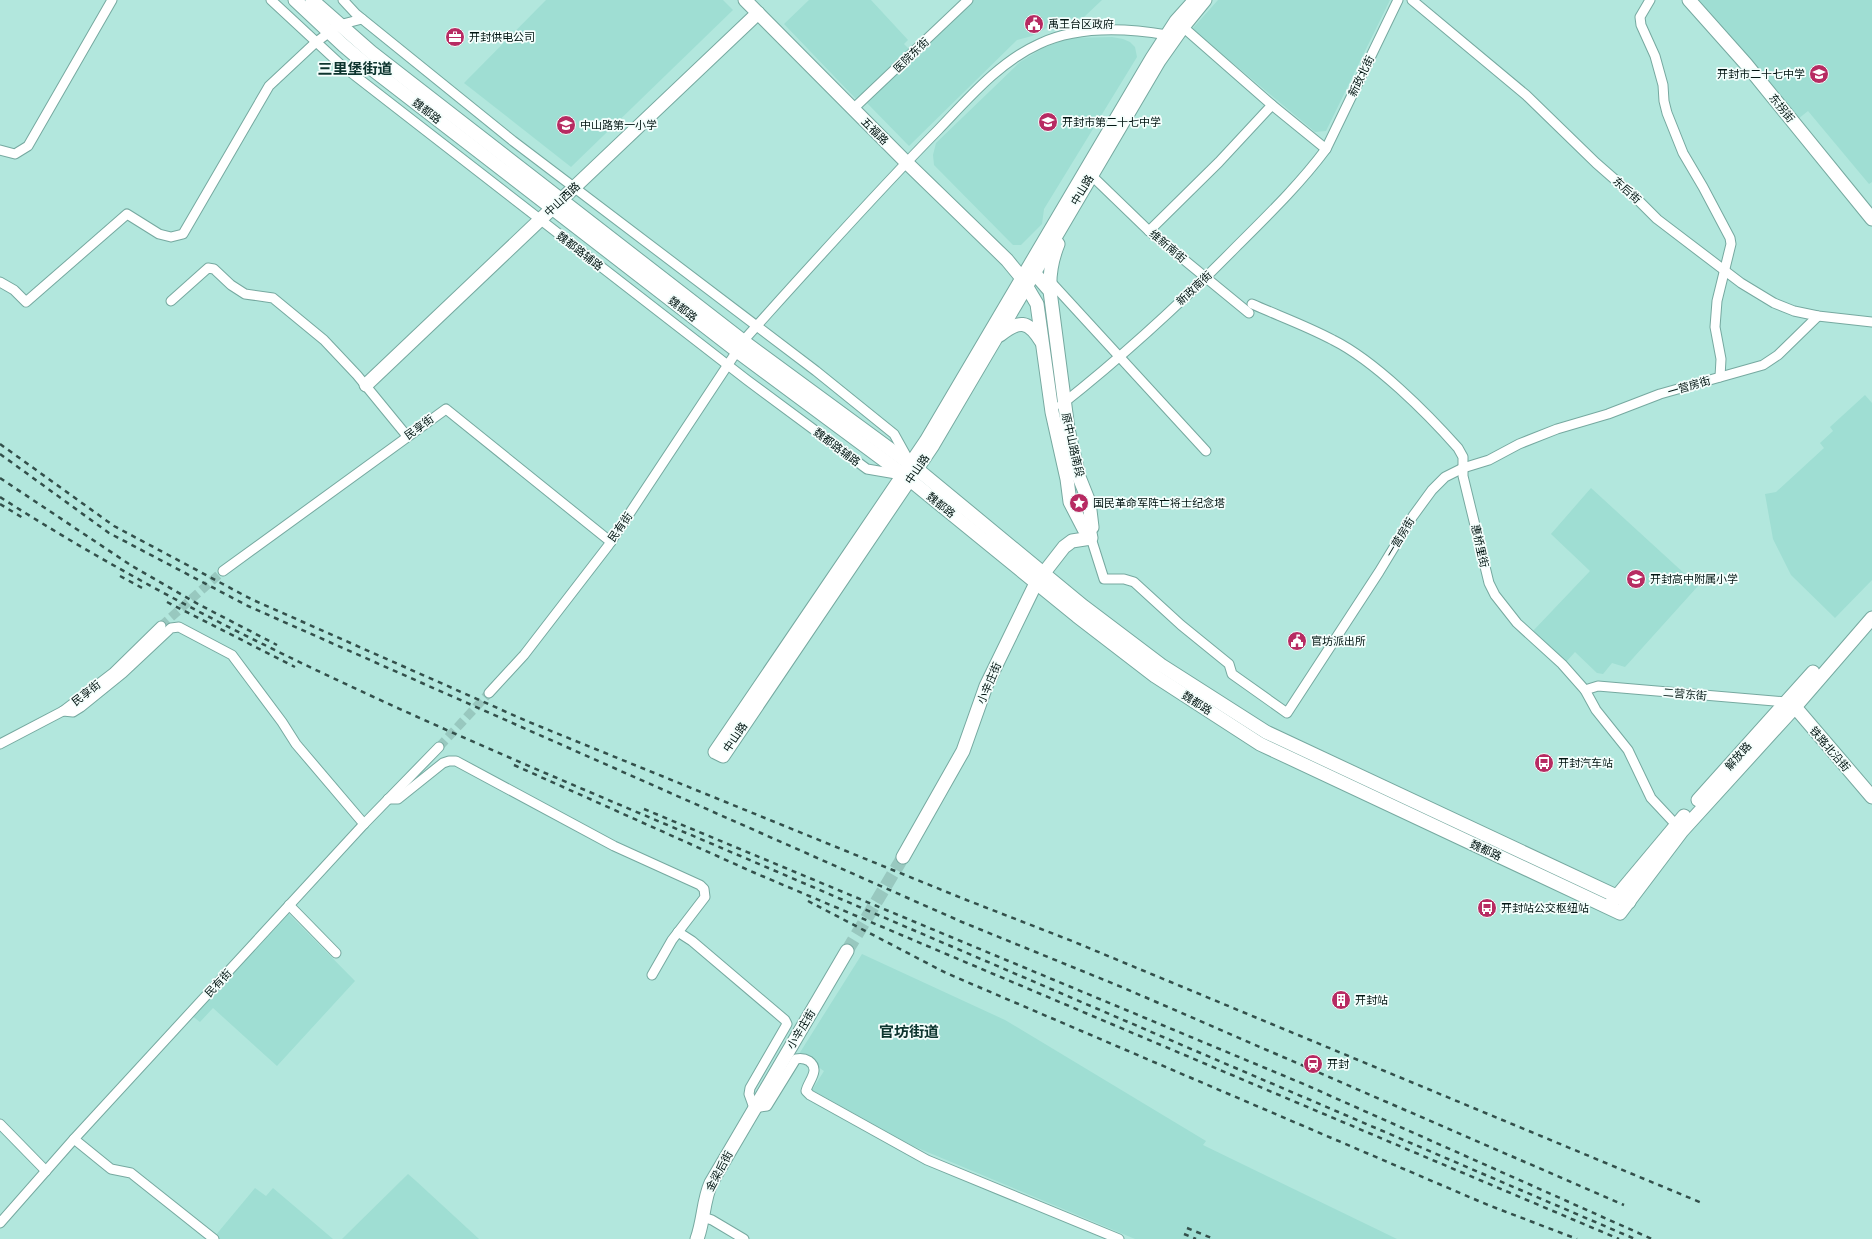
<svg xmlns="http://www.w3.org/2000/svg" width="1872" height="1239" font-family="Montserrat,'Noto Sans SC',sans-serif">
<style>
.built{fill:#9fded3}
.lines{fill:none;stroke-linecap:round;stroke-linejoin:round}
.street-tunnel{stroke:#98c8bf;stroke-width:9;stroke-dasharray:9 4.5;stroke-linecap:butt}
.secondary-tunnel{stroke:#98c8bf;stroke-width:13;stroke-dasharray:13 6;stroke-linecap:butt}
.street-casing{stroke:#76a9a0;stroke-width:11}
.secondary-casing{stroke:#76a9a0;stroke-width:15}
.street{stroke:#fff;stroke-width:9}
.secondary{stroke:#fff;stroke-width:13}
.rail{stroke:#33504b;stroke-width:2.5;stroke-dasharray:5 5;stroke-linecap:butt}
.labels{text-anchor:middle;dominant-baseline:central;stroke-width:3.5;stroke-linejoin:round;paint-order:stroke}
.poi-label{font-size:11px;fill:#021512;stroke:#f4fefc;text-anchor:start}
.street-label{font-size:11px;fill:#021512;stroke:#f4fefc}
.district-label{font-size:15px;font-weight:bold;fill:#0c342e;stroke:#f4fefc}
</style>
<rect width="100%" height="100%" fill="#b2e7dd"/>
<g class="built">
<path d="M546 0H723L733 10 571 167 464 83Z"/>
<path d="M809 0H871L908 40 904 44 909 49 857 100 784 24Z"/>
<path d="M970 0H1102L1084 17 1061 20 1032 36 1017 40 909 146 866 102Z"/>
<path d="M1218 0H1390L1326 131 1315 132 1192 29Z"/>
<path d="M1694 0H1872V182L1869 184 1808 111 1798 119Z"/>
<path d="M1112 37 1123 39 1130 42 1135 47 1137 57 1044 209 1042 224 1021 245H1013L934 165 933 155 936 143 1020 62 1043 48 1069 38Z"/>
<path d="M1865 395 1872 403V580L1835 618 1791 575 1773 539 1765 494 1776 492 1824 448 1820 443 1833 431 1830 427Z"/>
<path d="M1591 488 1698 586 1625 667 1612 663 1603 674 1597 673 1575 652 1565 663 1533 631 1590 571 1551 534Z"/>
<path d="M287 912 355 981 277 1066 213 1008 200 1022 191 1015Z"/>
<path d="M862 954 1005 1020 1206 1141 1203 1145 1397 1239H1135L913 1146 812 1090 824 1071 799 1054Z"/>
<path d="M408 1174 416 1181 479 1239H342Z"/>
<path d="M255 1188 266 1196 273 1188 333 1239H219L215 1236Z"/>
</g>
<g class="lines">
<g class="street-tunnel">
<path d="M161 626 223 571"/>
<path d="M439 747 489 693"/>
</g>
<path class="secondary-tunnel" d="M847 951 903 857"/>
<defs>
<g id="street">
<path d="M271 0 340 64 747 380 867 469 902 475"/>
<path d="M343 0 356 14 513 141 816 371 894 434 909 461"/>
<path d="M1412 0 1526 95 1596 163 1636 198 1657 219 1741 283 1774 303 1794 311 1818 316 1872 322"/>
<path d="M1650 0 1640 17 1641 25 1655 56 1663 85 1664 101 1667 113 1683 153 1703 187 1730 238 1731 244 1717 301 1715 327 1721 359 1720 377"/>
<path d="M1183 27 1272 105 1326 149"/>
<path d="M853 109 968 0"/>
<path d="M0 150 15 154 28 146 112 0"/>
<path d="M1091 175 1149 231 1249 313"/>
<path d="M1149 231 1219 162 1272 105"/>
<path d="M1049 280 1206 451"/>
<path d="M0 282 14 290 26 302 127 214 159 234 171 237 183 234 269 86 315 43 339 25 362 19"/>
<path d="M171 301 208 268 214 269 231 285 245 294 273 298 324 340 357 375 407 436"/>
<path d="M1252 304C1279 316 1307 326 1333 340 1375 361 1427 413 1458 448L1463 457V476L1489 583 1495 595 1517 623 1562 664 1585 690 1596 710 1628 750 1651 798 1680 829"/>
<path d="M743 341C807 270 871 198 938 130 968 99 999 62 1039 44 1077 26 1126 28 1167 35"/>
<path d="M1061 405C1123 356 1181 303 1236 247 1268 215 1300 184 1326 149L1398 0"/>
<path d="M1091 538 1104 579H1124L1134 582 1181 625 1229 664 1232 674 1287 713 1379 572 1413 516 1432 490 1445 477 1463 468 1489 460 1519 444 1557 429 1608 414 1660 394 1763 365 1778 355 1818 316"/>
<path d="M223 571 446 409 611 542"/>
<path d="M1585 690 1598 686 1786 702"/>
<path d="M489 693 524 655 608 546 737 351"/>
<path d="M63 711 73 712 81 707 123 673 171 628 179 627 232 655 282 722 296 744 364 824"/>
<path d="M0 744 63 711 114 672 161 626"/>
<path d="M388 799H398L443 763 449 761H456L614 846 700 885 704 889 705 897 672 940 652 975"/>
<path d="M289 905 336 953"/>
<path d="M678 932 692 941 785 1020 787 1024 750 1088 749 1094 754 1108 767 1106 796 1059C801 1058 804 1058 809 1061 821 1070 808 1081 806 1091L810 1095 927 1160 1119 1239"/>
<path d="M0 1124 46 1171"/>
<path d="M74 1139 111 1169 131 1173 214 1239"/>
<path d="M703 1217 712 1220 744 1239"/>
<path d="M0 1223 74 1139 364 824 439 747"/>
</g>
<g id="secondary">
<path d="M295 0 343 45 363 62 737 351 904 475 1077 616 1155 676 1260 744 1620 913 1682 831 1795 707 1872 618"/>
<path d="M312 0 371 52 743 341 917 469 1083 606 1161 665 1266 732 1629 902"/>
<path d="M745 0 906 162 1007 260 1021 277 1037 304 1052 412 1067 479 1070 502 1084 529 1089 528"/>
<path d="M1195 0 1176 21 1152 58 926 441 715 752 723 756 933 445 1159 61 1183 27 1205 0"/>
<path d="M1689 0 1746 64 1872 219"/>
<path d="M1030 268 1050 291 1068 429 1079 477 1089 502 1092 527 1089 528"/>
<path d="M1050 291C1049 275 1052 259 1058 244"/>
<path d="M1000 335C1019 320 1028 320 1041 341"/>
<path d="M366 385 758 13"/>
<path d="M1788 703 1795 707 1872 797"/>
<path d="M1698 800 1813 672"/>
<path d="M903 857 963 751 986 686 1036 583 1064 547 1072 541 1091 538 1089 528"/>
<path d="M1612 902 1684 816"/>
<path d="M697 1239C704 1220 703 1201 711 1183L847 951"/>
</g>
</defs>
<use href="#street" class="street-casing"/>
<use href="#secondary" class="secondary-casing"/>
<use href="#street" class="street"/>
<use href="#secondary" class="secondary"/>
<g class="rail">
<path d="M0 444 114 526 251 599 529 722 964 899 1072 941 1702 1203"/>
<path d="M0 454 109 533 248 606 962 922 1124 988 1624 1205"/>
<path d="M0 478 132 566 198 604 277 645"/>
<path d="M0 497C231 645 487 748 738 855 1037 983 1336 1111 1635 1239"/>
<path d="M0 504 23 518"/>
<path d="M120 576 146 590"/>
<path d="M167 602 295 667"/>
<path d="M514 765 755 873 1619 1239"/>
<path d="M644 809 1306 1085 1652 1239"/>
<path d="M808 901 946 973 1488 1205 1577 1239"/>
<path d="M1187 1228 1214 1239"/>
<path d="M1184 1234 1196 1239"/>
</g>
</g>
<defs>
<symbol id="civic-disc" viewBox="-11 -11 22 22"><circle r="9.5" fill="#b72b62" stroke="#f4fefc"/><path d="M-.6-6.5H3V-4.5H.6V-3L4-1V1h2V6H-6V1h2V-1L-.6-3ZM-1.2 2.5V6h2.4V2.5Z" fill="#fff"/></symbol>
<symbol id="office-disc" viewBox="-11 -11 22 22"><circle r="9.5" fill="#b72b62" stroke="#f4fefc"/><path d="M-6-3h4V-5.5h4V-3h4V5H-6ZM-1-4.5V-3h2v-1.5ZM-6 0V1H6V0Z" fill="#fff"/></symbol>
<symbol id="school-disc" viewBox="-11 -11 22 22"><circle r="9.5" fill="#b72b62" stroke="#f4fefc"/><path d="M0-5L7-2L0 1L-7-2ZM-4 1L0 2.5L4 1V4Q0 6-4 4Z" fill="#fff"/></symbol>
<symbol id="sight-disc" viewBox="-11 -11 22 22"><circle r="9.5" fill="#b72b62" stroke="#f4fefc"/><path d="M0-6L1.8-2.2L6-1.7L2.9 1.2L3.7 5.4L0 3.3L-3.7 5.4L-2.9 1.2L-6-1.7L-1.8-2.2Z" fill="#fff"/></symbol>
<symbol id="bus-disc" viewBox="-11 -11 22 22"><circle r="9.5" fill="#b72b62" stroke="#f4fefc"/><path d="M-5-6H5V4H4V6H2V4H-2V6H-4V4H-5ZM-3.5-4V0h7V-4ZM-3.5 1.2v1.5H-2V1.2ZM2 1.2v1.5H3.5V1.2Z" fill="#fff"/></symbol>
<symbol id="building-disc" viewBox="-11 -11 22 22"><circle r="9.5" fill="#b72b62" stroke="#f4fefc"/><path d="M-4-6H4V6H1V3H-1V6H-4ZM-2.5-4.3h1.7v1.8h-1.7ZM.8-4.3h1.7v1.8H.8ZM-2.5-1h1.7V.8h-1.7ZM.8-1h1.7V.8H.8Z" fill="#fff"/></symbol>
<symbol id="station-disc" viewBox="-11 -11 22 22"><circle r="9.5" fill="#b72b62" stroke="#f4fefc"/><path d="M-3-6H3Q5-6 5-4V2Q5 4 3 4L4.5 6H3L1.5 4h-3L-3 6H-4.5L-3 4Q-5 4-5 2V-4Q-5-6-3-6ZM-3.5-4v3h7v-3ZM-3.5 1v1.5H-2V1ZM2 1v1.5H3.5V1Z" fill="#fff"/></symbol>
</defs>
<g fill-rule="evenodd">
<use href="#civic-disc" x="1023" y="13" width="22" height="22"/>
<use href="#office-disc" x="444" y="26" width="22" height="22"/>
<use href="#school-disc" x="1808" y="63" width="22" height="22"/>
<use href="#school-disc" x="1037" y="111" width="22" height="22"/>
<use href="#school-disc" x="555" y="114" width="22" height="22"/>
<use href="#sight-disc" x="1068" y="492" width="22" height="22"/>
<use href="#school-disc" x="1625" y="568" width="22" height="22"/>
<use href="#civic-disc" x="1286" y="630" width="22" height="22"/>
<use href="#bus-disc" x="1533" y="752" width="22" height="22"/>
<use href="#bus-disc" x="1476" y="897" width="22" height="22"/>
<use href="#building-disc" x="1330" y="989" width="22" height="22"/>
<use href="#station-disc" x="1302" y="1053" width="22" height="22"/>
</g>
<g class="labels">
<g class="poi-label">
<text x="1048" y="24">禹王台区政府</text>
<text x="469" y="37">开封供电公司</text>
<text x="1805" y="74" text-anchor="end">开封市二十七中学</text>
<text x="1062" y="122">开封市第二十七中学</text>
<text x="580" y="125">中山路第一小学</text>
<text x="1093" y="503">国民革命军阵亡将士纪念塔</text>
<text x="1650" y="579">开封高中附属小学</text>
<text x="1311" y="641">官坊派出所</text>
<text x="1558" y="763">开封汽车站</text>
<text x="1501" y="908">开封站公交枢纽站</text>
<text x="1355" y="1000">开封站</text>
<text x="1327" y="1064">开封</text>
</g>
<g class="street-label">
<text transform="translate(911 55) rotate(-44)">医院东街</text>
<text transform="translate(1361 76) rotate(-64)">新政北街</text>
<text transform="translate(1782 108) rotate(51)">东拐街</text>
<text transform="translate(427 111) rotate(38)">魏都路</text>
<text transform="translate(875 131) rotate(45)">五福路</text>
<text transform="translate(1082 190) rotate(-59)">中山路</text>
<text transform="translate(1627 190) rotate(42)">东后街</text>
<text transform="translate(562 199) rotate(-43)">中山西路</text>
<text transform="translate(1168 246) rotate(40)">维新南街</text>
<text transform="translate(580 251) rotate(38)">魏都路辅路</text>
<text transform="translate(1194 288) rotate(-43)">新政南街</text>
<text transform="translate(683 309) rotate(38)">魏都路</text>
<text transform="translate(1689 386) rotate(-16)">一营房街</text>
<text transform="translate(419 427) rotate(-36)">民享街</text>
<text transform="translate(1073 445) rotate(77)">原中山路南段</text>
<text transform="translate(837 447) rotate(37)">魏都路辅路</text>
<text transform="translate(917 469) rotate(-56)">中山路</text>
<text transform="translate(941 505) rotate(39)">魏都路</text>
<text transform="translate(620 527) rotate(-55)">民有街</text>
<text transform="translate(1400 537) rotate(-59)">一营房街</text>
<text transform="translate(1480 546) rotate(77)">惠桥里街</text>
<text transform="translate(989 683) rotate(-67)">小辛庄街</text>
<text transform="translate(86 693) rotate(-38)">民享街</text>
<text transform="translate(1685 694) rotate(5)">二营东街</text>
<text transform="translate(1197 703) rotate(33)">魏都路</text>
<text transform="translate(735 737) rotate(-56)">中山路</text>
<text transform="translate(1830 749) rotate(49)">铁路北沿街</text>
<text transform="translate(1738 756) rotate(-48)">解放路</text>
<text transform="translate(1486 850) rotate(25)">魏都路</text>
<text transform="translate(218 983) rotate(-47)">民有街</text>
<text transform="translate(801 1029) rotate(-59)">小辛庄街</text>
<text transform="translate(719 1171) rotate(-62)">金梁后街</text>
</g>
<g class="district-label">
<text x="355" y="68">三里堡街道</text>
<text x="909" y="1031">官坊街道</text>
</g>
</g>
</svg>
